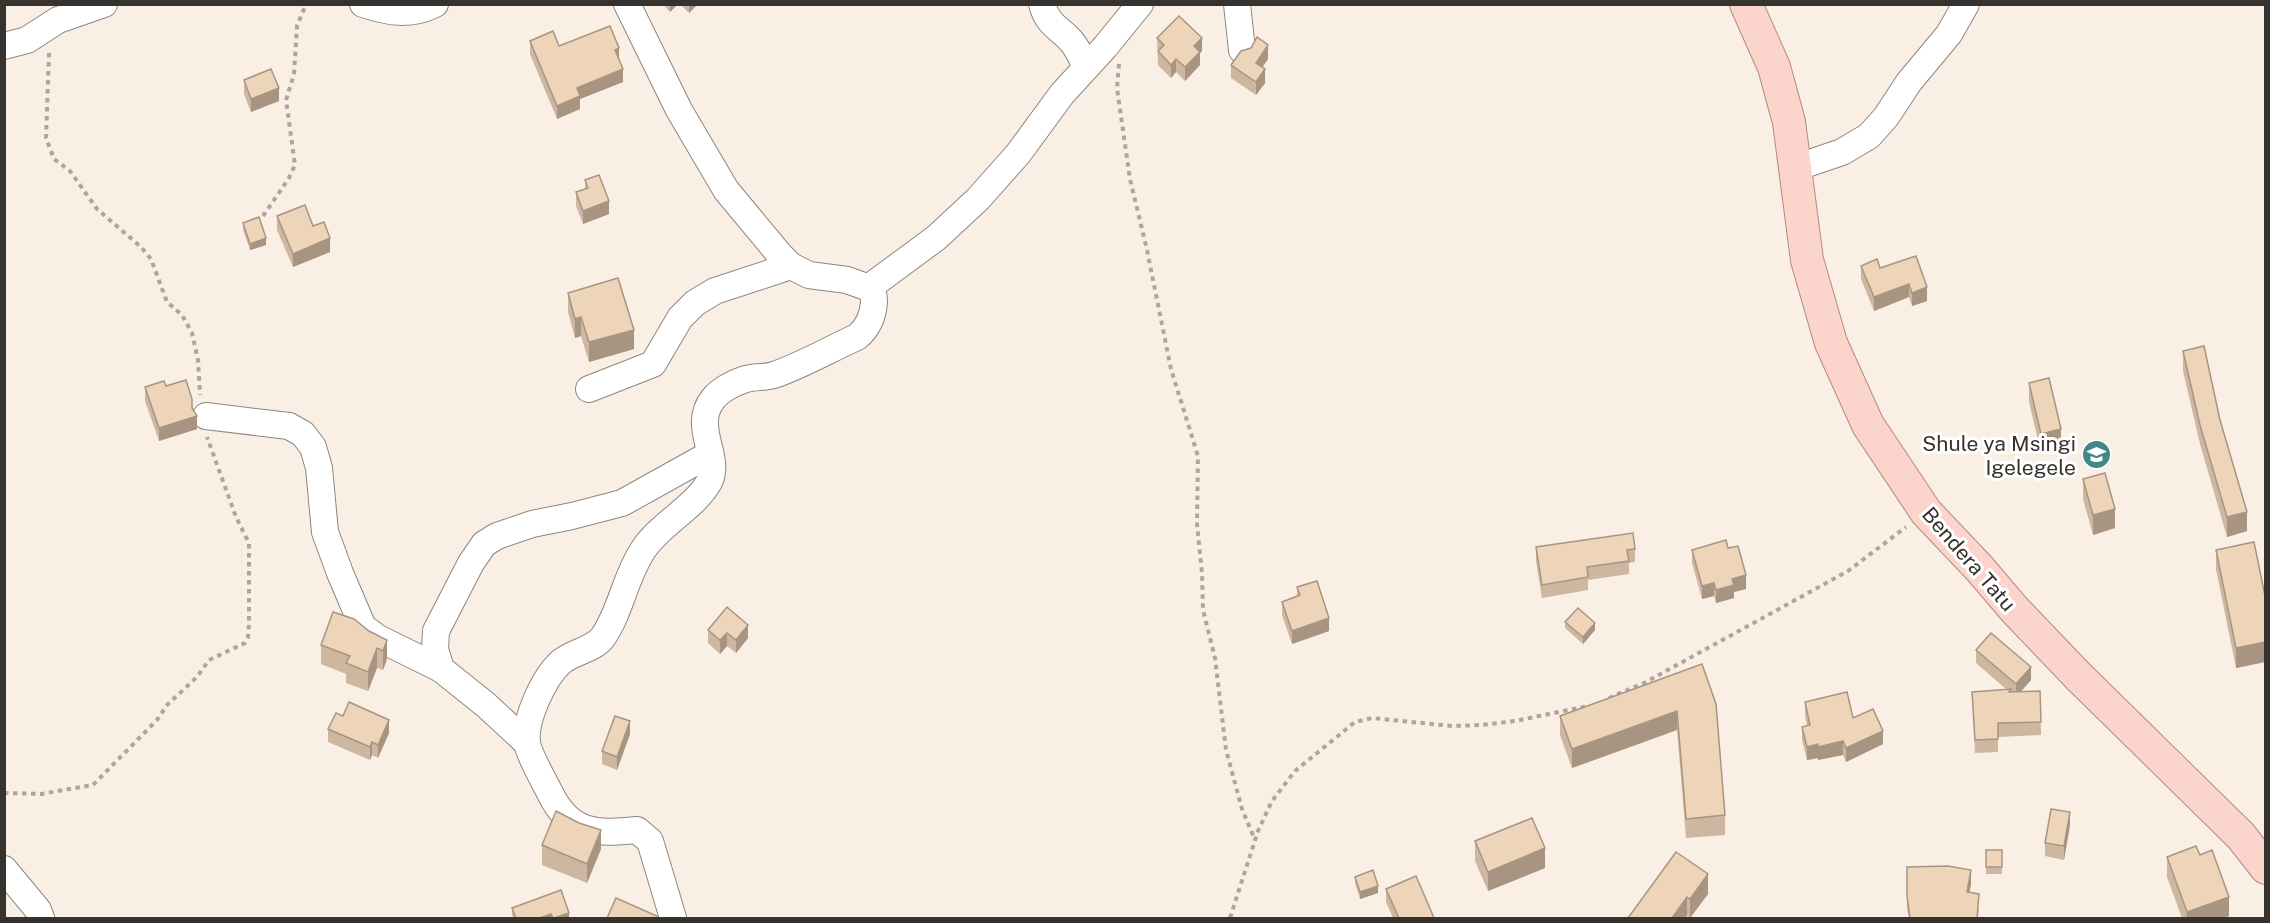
<svg xmlns="http://www.w3.org/2000/svg" width="2270" height="923" font-family="'Public Sans',sans-serif">
<style>
.lines{fill:none;stroke-linecap:round;stroke-linejoin:round}
.minor-casing{stroke:#8f867c;stroke-width:28}
.major-casing{stroke:#b5897f;stroke-width:34}
.path{stroke:#aea69e;stroke-width:4;stroke-dasharray:4.5 4.5;stroke-linecap:butt}
.minor{stroke:#fff;stroke-width:26}
.major{stroke:#fbd4cc;stroke-width:32}
.wall{fill:#cdb7a0}
.shaded-wall{fill:#a79582}
.building{fill:#eed5ba;stroke:#a79582;stroke-width:1.5}
.labels{text-anchor:middle;dominant-baseline:central;stroke-width:6;stroke-linejoin:round;paint-order:stroke}
.poi-label{font-size:21px;fill:#36332e;stroke:#fff;text-anchor:end}
.street-label{font-size:21px;fill:#36332e;stroke:#fff}
</style>
<rect width="100%" height="100%" fill="#f9efe5"/>
<g class="lines">
<defs>
<g id="minor">
<path d="M363 4C388 12 409 17 435 4"/>
<path d="M627 4 679 110 726 190 780 255 791 266 809 275 847 280 872 289"/>
<path d="M1042 4C1048 26 1059 27 1072 42 1078 49 1082 59 1086 67"/>
<path d="M1237 4 1242 50"/>
<path d="M4 46 27 40 58 20 104 4"/>
<path d="M1795 168 1842 152 1869 136 1886 117 1909 82 1949 34 1966 4"/>
<path d="M589 389 653 364 680 318 695 303 715 291 791 266"/>
<path d="M206 416 289 426 303 434 313 447 319 468 325 532 340 573 363 627 378 638 441 669"/>
<path d="M527 743 486 705 441 669 435 649 436 631 471 563 484 544 497 536 532 524 572 516 622 503 710 454"/>
<path d="M4 869 38 910 41 918"/>
<path d="M673 918 650 841 637 830C595 834 570 834 550 793 544 781 529 755 527 743 524 720 544 677 561 662 574 651 594 650 603 637 621 611 625 577 643 550 659 525 695 507 709 482 722 457 691 427 713 399 719 391 733 383 743 380 753 376 765 378 774 375 803 365 830 349 857 337 868 328 873 317 874 302 874 294 871 290 875 283L936 238 978 199 1018 154 1062 94 1105 47 1140 4"/>
</g>
<path id="major" d="M1746 4 1774 67 1789 122 1807 260 1831 343 1868 425 1926 512 1980 569 2014 609 2078 676 2241 836 2266 868"/>
</defs>
<use href="#minor" class="minor-casing"/>
<use href="#major" class="major-casing"/>
<g class="path">
<path d="M49 53 46 138 54 159 70 171 97 209 141 247 151 259 167 302 182 315 192 333 198 360 200 395"/>
<path d="M1119 64 1117 88 1130 179 1147 250 1171 369 1198 456 1197 524 1202 573 1203 610 1215 658 1226 750 1242 809 1255 840"/>
<path d="M263 216 289 178 295 165 286 100 294 74 297 26 306 4"/>
<path d="M1609 698 1646 682 1848 571 1906 527"/>
<path d="M4 793 41 794 93 785 157 720 167 705 197 677 209 660 245 643 248 637 249 624V543L236 517 207 437"/>
<path d="M1230 918 1258 831 1272 801 1295 771 1355 722 1372 718 1452 726 1482 725 1515 721 1588 706"/>
</g>
<use href="#minor" class="minor"/>
<use href="#major" class="major"/>
</g>
<g class="wall">
<path d="M663 4H678L670 12Z"/>
<path d="M680 4H698L689 13Z"/>
<path d="M1157 38 1202 51 1200 53V65L1185 81 1176 72 1171 78 1158 65Z"/>
<path d="M530 41 559 46 619 60 623 82 580 99V109L557 119 530 54Z"/>
<path d="M1268 59 1262 68 1265 83 1256 95 1231 78V65Z"/>
<path d="M244 80 279 101 251 112 244 94Z"/>
<path d="M585 180 609 214 583 224 576 206V192L585 189Z"/>
<path d="M277 216 313 226 330 252 293 267 277 230Z"/>
<path d="M243 223 266 245 250 250 243 230Z"/>
<path d="M1861 266 1880 268 1927 287V301L1912 306 1909 297 1874 311 1861 279Z"/>
<path d="M568 293 634 349 589 362 581 336 575 338 568 312Z"/>
<path d="M2183 351 2220 420 2247 531 2227 537 2200 444 2183 371Z"/>
<path d="M2029 383 2061 449 2041 453 2029 402Z"/>
<path d="M166 386 192 408 197 429 159 441 145 401V387Z"/>
<path d="M2083 479 2115 528 2093 535 2083 499Z"/>
<path d="M1536 547 1635 549V562L1629 563V574L1588 580V590L1542 598 1536 561Z"/>
<path d="M1728 548 1746 589 1734 592V598L1716 603 1714 596 1702 599 1692 563V550Z"/>
<path d="M2216 550 2265 596V662L2236 668 2216 569Z"/>
<path d="M1297 587 1329 631 1292 644 1282 615V602L1297 596Z"/>
<path d="M727 607 748 638 736 653 727 646 720 654 708 643V630Z"/>
<path d="M1565 622 1595 630 1583 644 1565 628Z"/>
<path d="M369 631 387 640V659L383 670 377 668 368 691 346 683V674L321 664V645Z"/>
<path d="M1976 650 2031 680 2021 691H2040L2041 735 1998 737V752L1975 753 1972 692 2006 689 1976 663Z"/>
<path d="M1702 664 1725 815V835L1686 838 1677 730 1572 768 1560 735V716Z"/>
<path d="M1805 702 1853 718 1883 744 1846 762 1843 755 1818 760V758L1807 760 1802 740V727L1807 726 1805 715Z"/>
<path d="M343 716 389 733 378 758 372 755 370 760 328 742V729Z"/>
<path d="M630 734 617 770 602 764V751Z"/>
<path d="M2070 825 2064 860 2045 856V843Z"/>
<path d="M1475 841 1545 868 1488 891 1475 861Z"/>
<path d="M542 845 601 849 587 883 542 865Z"/>
<rect x="1986" y="850" width="16" height="24"/>
<path d="M1676 852 1708 894 1690 918 1687 916Z"/>
<path d="M2200 855 2229 916 2223 918H2182L2167 877V857Z"/>
<path d="M1907 867 1971 884 1969 893 1979 908 1978 918H1909L1907 909Z"/>
<path d="M1355 877 1378 893 1360 899 1355 883Z"/>
<path d="M1386 889 1434 918H1393L1386 902Z"/>
<path d="M512 908 569 918H514L512 915Z"/>
</g>
<g class="shaded-wall">
<path d="M670 4H678L670 12Z"/>
<path d="M689 4H698L689 13Z"/>
<path d="M1202 38V51L1200 53V65L1185 81V67L1194 46Z"/>
<path d="M1268 45V59L1256 76V63Z"/>
<path d="M619 48V62L615 50Z"/>
<path d="M1176 59V72L1171 78V65Z"/>
<path d="M623 69V82L580 99V109L557 119V106L577 88Z"/>
<path d="M1265 69V83L1256 95V82Z"/>
<path d="M279 88V101L251 112V99Z"/>
<path d="M609 201V214L583 224V211Z"/>
<path d="M266 238V245L250 250V244Z"/>
<path d="M330 238V252L293 267V254Z"/>
<path d="M1909 284V297L1874 311V297Z"/>
<path d="M1927 287V301L1912 306V293Z"/>
<path d="M581 317V336L575 338V319Z"/>
<path d="M634 330V349L589 362V342Z"/>
<path d="M197 416V429L159 441V428Z"/>
<path d="M2061 429V449L2041 453V434Z"/>
<path d="M2115 509V528L2093 535V515Z"/>
<path d="M2247 512V531L2227 537V517Z"/>
<path d="M1746 575V589L1734 592V598L1716 603V590L1732 579Z"/>
<path d="M1714 583V596L1702 599V586Z"/>
<path d="M1329 618V631L1292 644V631Z"/>
<path d="M1595 623V630L1583 644V637Z"/>
<path d="M748 625V638L736 653V640Z"/>
<path d="M727 633V646L720 654V640Z"/>
<path d="M387 640V659L383 670V651Z"/>
<path d="M2265 642V662L2236 668V648Z"/>
<path d="M377 648V668L368 691V672Z"/>
<path d="M2031 667V680L2016 697V684Z"/>
<path d="M1677 711V730L1572 768V749Z"/>
<path d="M389 720V733L378 758V745Z"/>
<path d="M630 721V734L617 770V757Z"/>
<path d="M1883 731V744L1846 762V748Z"/>
<path d="M1843 741V755L1818 760V747Z"/>
<path d="M372 742V755L370 760V747Z"/>
<path d="M1818 744V758L1807 760V747Z"/>
<path d="M2070 812V825L2064 860V846Z"/>
<path d="M601 830V849L587 883V864Z"/>
<path d="M1545 848V868L1488 891V872Z"/>
<path d="M1971 870V884L1967 906V892Z"/>
<path d="M1708 874V894L1690 918V899Z"/>
<path d="M1378 886V893L1360 899V892Z"/>
<path d="M1687 897V916L1685 918H1672Z"/>
<path d="M2229 897V916L2223 918H2187V912Z"/>
<path d="M569 913V918H554Z"/>
<path d="M551 914V918H540Z"/>
</g>
<g class="building">
<path d="M1179 16 1202 38 1194 46 1200 52 1185 67 1176 59 1171 65 1158 51 1164 45 1157 38Z"/>
<path d="M610 26 619 48 615 50 623 69 577 88 580 96 557 106 530 41 553 31 559 46Z"/>
<path d="M1257 37 1268 45 1256 63 1265 69 1256 82 1231 65 1241 51 1251 48Z"/>
<path d="M271 69 279 88 251 99 244 80Z"/>
<path d="M599 175 609 201 583 211 576 192 588 188 585 180Z"/>
<path d="M305 205 313 226 324 222 330 238 293 254 277 216Z"/>
<path d="M259 217 266 238 250 244 243 223Z"/>
<path d="M1916 256 1927 287 1912 293 1909 284 1874 297 1861 266 1877 259 1880 268Z"/>
<path d="M618 278 634 330 589 342 581 317 575 319 568 293Z"/>
<path d="M2204 346 2220 420 2247 512 2227 517 2200 425 2183 351Z"/>
<path d="M2049 378 2061 429 2041 434 2029 383Z"/>
<path d="M186 380 192 399V408L197 416 159 428 145 387 164 381 166 386Z"/>
<path d="M2105 473 2115 509 2093 515 2083 479Z"/>
<path d="M1633 533 1635 549 1627 550 1629 561 1587 567 1588 577 1542 585 1536 547Z"/>
<path d="M1726 540 1728 548 1738 546 1746 575 1732 579 1734 585 1716 590 1714 583 1702 586 1692 550Z"/>
<path d="M2254 542 2265 596V642L2236 648 2216 550Z"/>
<path d="M1317 581 1329 618 1292 631 1282 602 1300 595 1297 587Z"/>
<path d="M727 607 748 625 736 640 727 633 720 640 708 630Z"/>
<path d="M1578 608 1595 623 1583 637 1565 622Z"/>
<path d="M333 612 354 619 369 631 387 640 383 651 377 648 368 672 346 663 350 656 321 645Z"/>
<path d="M1991 633 2031 667 2016 684 1976 650Z"/>
<path d="M1702 664 1716 704 1725 815 1686 819 1677 711 1572 749 1560 716Z"/>
<path d="M2011 689 2009 692 2040 691 2041 722 1998 723V739L1975 740 1972 692Z"/>
<path d="M1847 692 1853 718 1873 709 1883 731 1846 748 1843 741 1818 747V744L1807 747 1802 727 1810 725 1805 702Z"/>
<path d="M349 702 389 720 378 745 372 742 370 747 328 729 336 713 343 716Z"/>
<path d="M615 716 630 721 617 757 602 751Z"/>
<path d="M2051 809 2070 812 2064 846 2045 843Z"/>
<path d="M556 811 579 823 601 830 587 864 542 845Z"/>
<path d="M1532 818 1545 848 1488 872 1475 841Z"/>
<path d="M2196 846 2200 855 2212 850 2229 897 2187 912 2167 857Z"/>
<rect x="1986" y="850" width="16" height="17"/>
<path d="M1676 852 1708 874 1690 899 1687 897 1672 918H1628Z"/>
<path d="M1948 866 1971 870 1967 892 1979 894 1977 918H1910L1907 896V867Z"/>
<path d="M1373 870 1378 886 1360 892 1355 877Z"/>
<path d="M1416 876 1434 918H1399L1386 889Z"/>
<path d="M561 890 569 913 554 918H553L551 914 540 918H516L512 908Z"/>
<path d="M616 898 657 916 656 918H607Z"/>
</g>
<defs>
<symbol id="school-disc" viewBox="-11 -11 22 22"><circle r="9.5" fill="#408885" stroke="#fff"/><path d="M0-5L7-2L0 1L-7-2ZM-4 1L0 2.5L4 1V4Q0 6-4 4Z" fill="#fff"/></symbol>
</defs>
<g fill-rule="evenodd">
<use href="#school-disc" x="2080" y="438" width="33" height="33"/>
</g>
<g class="labels">
<g class="poi-label">
<text x="2076" y="443">Shule ya Msingi<tspan x="2076" dy="24">Igelegele</tspan></text>
</g>
<g class="street-label">
<text transform="translate(1969 559) rotate(49)">Bendera Tatu</text>
</g>
</g>
<rect width="2270" height="923" fill="none" stroke="#36332e" stroke-width="12"/>
</svg>
